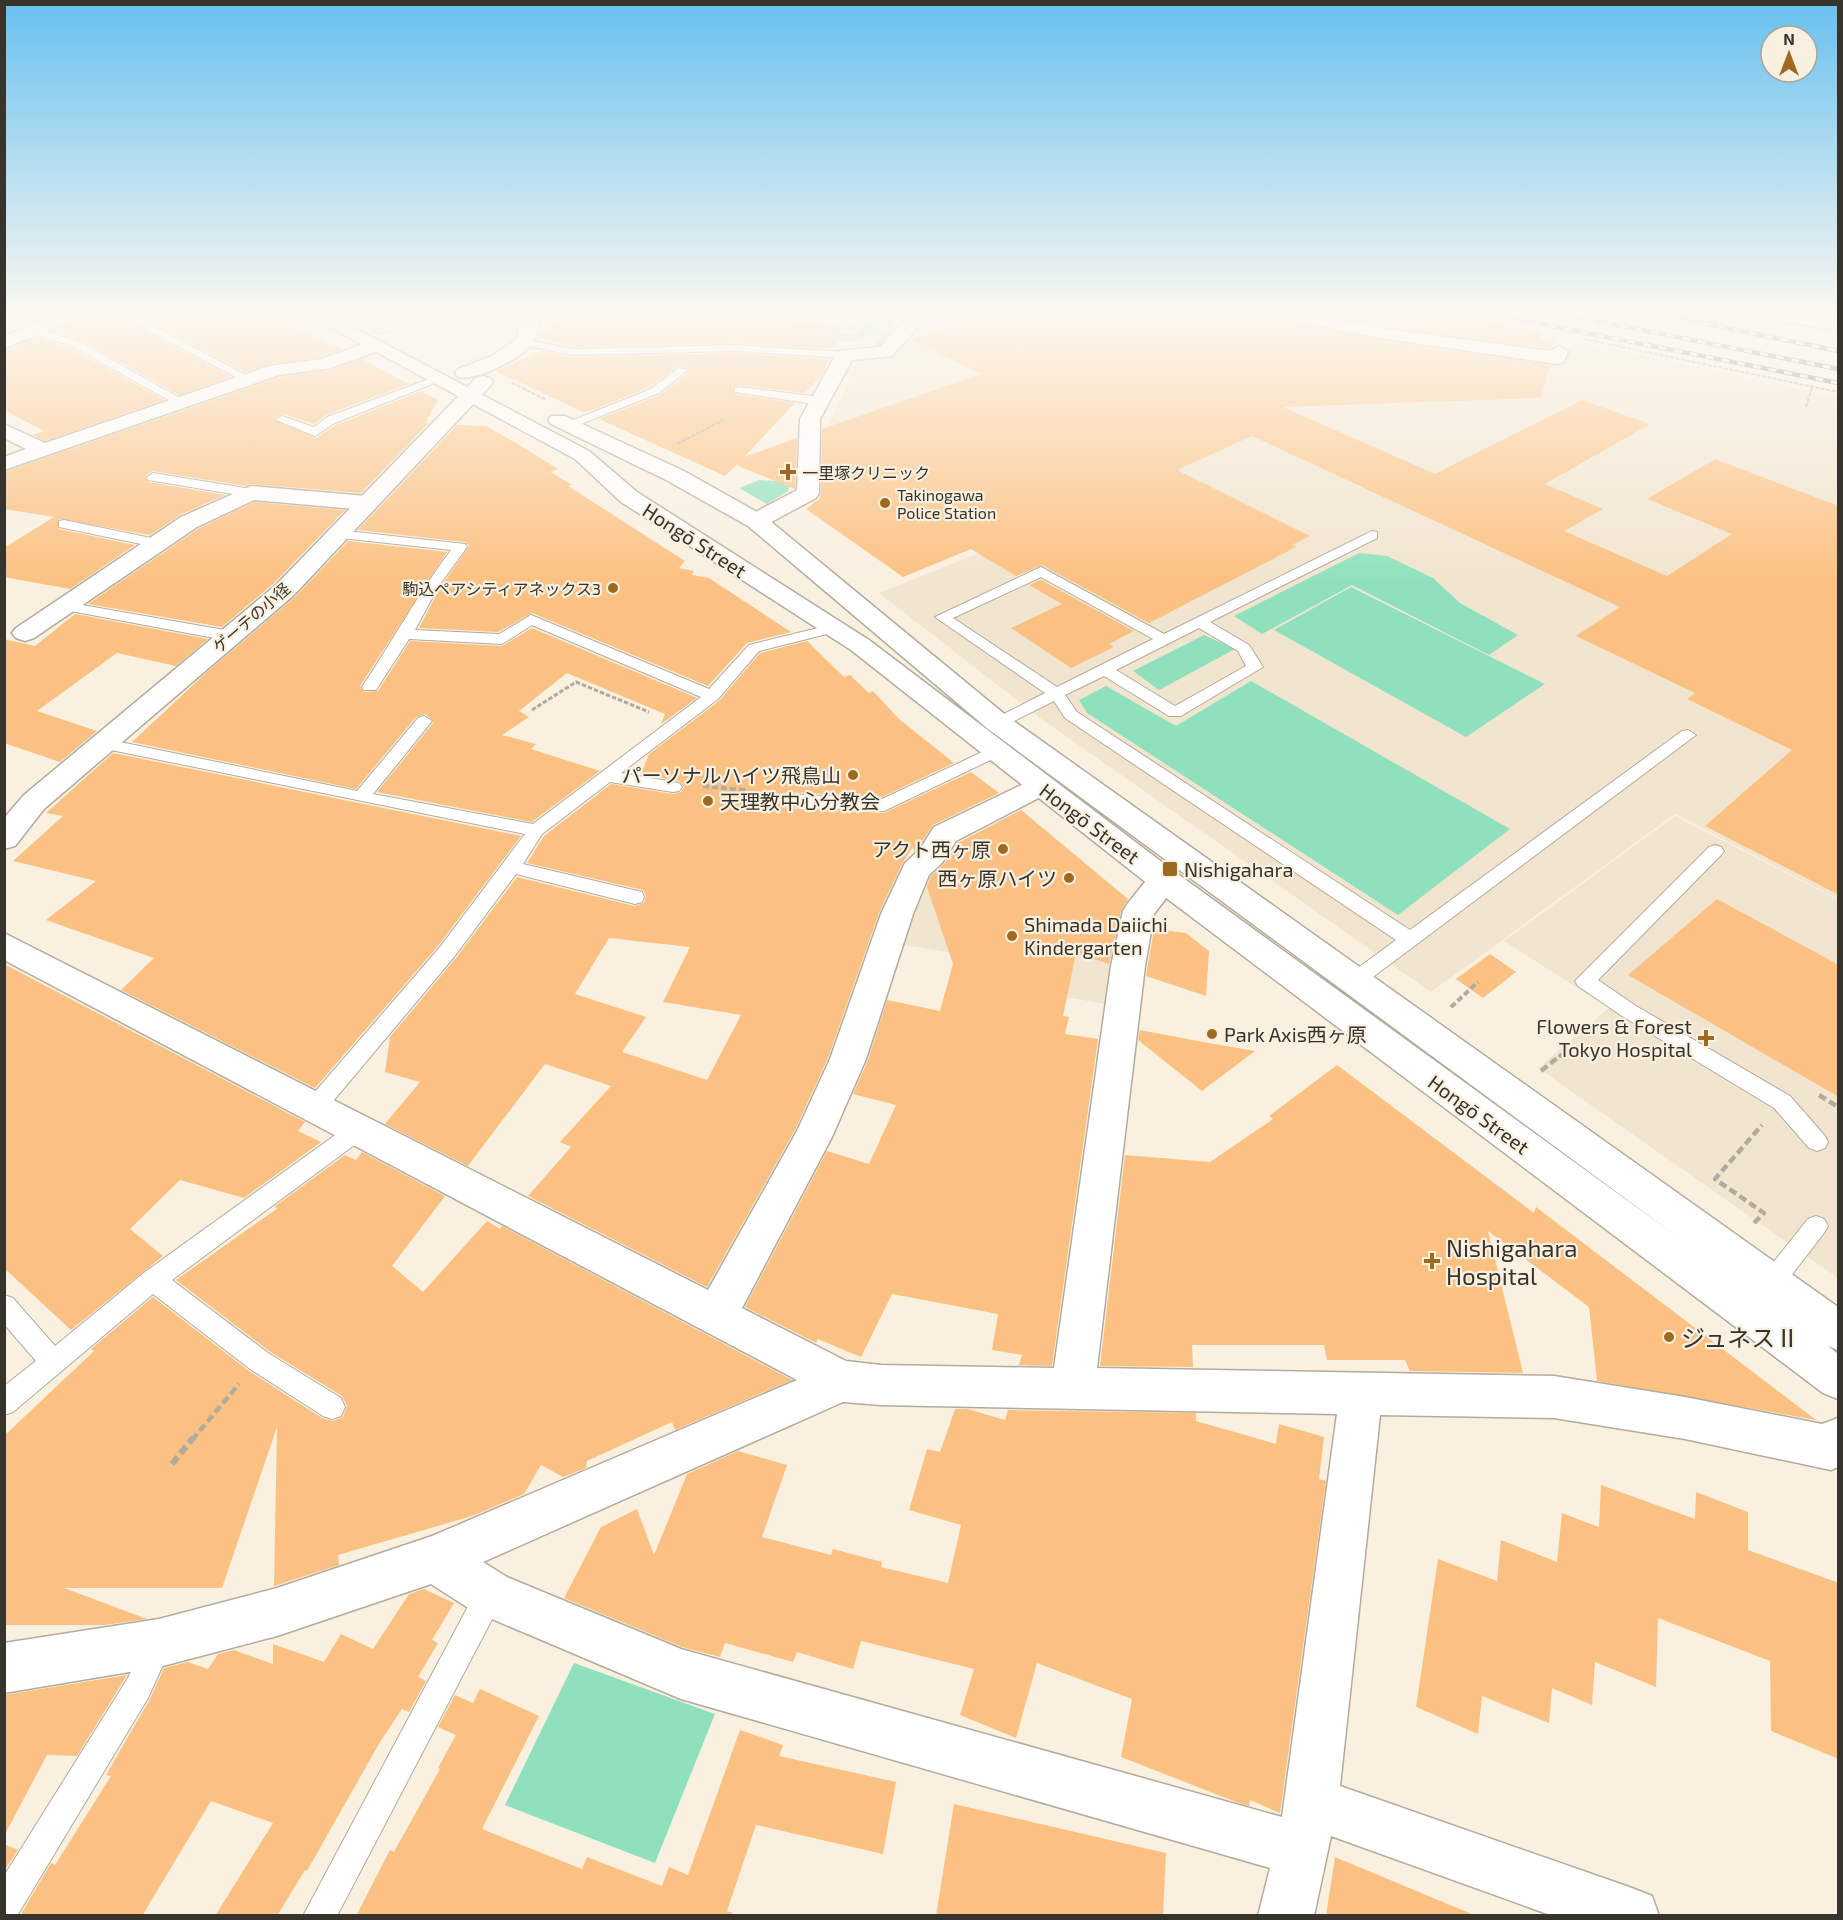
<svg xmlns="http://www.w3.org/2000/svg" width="1843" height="1920" font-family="'Exo 2','Noto Sans JP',sans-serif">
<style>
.built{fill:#f1e5cf}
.green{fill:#8fe1be}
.building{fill:#fbc182;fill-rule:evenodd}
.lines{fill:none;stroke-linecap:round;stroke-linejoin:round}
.service-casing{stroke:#b3ab9c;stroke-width:2}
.minor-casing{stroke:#b3ab9c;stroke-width:3}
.tertiary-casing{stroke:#b3ab9c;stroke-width:3}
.secondary-casing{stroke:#b3ab9c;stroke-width:3}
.path-far4{stroke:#b1ab9e;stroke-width:2;stroke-dasharray:4 1.5;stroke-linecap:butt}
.path-far3{stroke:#b1ab9e;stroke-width:3;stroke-dasharray:4.5 2;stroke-linecap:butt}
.path-far2{stroke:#b1ab9e;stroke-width:4;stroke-dasharray:6 3;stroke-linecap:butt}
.path-far1{stroke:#b1ab9e;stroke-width:4.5;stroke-dasharray:8 4;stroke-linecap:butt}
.path{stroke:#b1ab9e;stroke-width:6;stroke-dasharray:9 4.5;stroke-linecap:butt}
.service{fill:#fff;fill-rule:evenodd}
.minor{fill:#fff;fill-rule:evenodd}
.tertiary{fill:#fff;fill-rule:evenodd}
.secondary{fill:#fff;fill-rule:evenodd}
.rail-casing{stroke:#7c776d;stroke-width:4.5}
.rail{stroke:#f9f0e0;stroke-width:3;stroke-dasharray:8;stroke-linecap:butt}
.poi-dot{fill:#9e6921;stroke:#f9f0e0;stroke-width:2}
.labels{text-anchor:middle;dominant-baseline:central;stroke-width:4.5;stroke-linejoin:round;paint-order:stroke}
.far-poi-label{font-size:16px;fill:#37342d;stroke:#f9f0e0;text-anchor:start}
.far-street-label{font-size:16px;fill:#37342d;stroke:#f9f0e0}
.street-label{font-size:20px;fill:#37342d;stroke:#f9f0e0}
.poi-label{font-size:20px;fill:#37342d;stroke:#f9f0e0;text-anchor:end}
.near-poi-label{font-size:24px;fill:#37342d;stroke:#f9f0e0;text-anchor:start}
</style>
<rect width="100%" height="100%" fill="#f9f0e0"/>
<g class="built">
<path d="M928 313H1266L1393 337 1566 361 1565 356 1576 341 1838 397V899L1675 814 1431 992 1040 718 879 593 1009 541 827 453 829 422 860 359 891 355Z"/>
<path d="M1675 816 1838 900V1278L1538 1068 1609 1008 1504 941Z"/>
<path d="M929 866 1127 928 1112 1005 999 986 1005 961 897 944Z"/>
</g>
<g class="green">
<path d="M900 313 890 327 899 330 879 351 874 346 883 337 868 335 856 338V341H838L834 346 808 347 827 331 849 335 860 333 857 329 879 315Z"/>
<path d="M759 480 791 482 788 491 767 504 739 488Z"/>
<path d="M1359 553 1387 556 1433 578 1460 603 1518 635 1489 655 1352 585 1262 634 1234 616Z"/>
<path d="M1351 587 1545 684 1466 737 1274 630Z"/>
<path d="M1204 635 1235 649 1159 690 1133 671Z"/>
<path d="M1251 681 1510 829 1398 915 1087 713 1079 700 1106 686 1176 726Z"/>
<path d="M574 1663 715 1714 655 1863 505 1805Z"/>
</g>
<g class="building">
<path d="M90 313H144L130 323 231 377 179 395 81 340 54 331 86 319Z"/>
<path d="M164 313H266L342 349 320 357 269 364 245 372 151 322 164 317Z"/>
<path d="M572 313H654L661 318 696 321 706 313H735L732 317 841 326 832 349 736 343 572 347 538 337 539 333Z"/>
<path d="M993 313H1266L1277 320 1381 340 1550 365 1541 398 1283 407 1435 474 1582 400 1650 424 1545 484 1603 509 1564 531 1667 576 1732 534 1647 499 1715 459 1839 506V895L1705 826 1792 750 1687 699 1695 693 1576 636 1620 607 1252 436 1177 470 1310 536 1292 545 1296 547 1149 623 1042 565 1016 576 971 549 903 577 806 509 819 499 821 493 822 429 981 374 912 340Z"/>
<path d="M1316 313H1433L1541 331 1539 340 1556 342 1550 349 1381 326Z"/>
<path d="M38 338 71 348 164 400 45 441 33 435 44 431 4 410V350Z"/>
<path d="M541 351 572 357 736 353 828 359 823 374 805 393 739 385 733 388 735 394 795 403 744 457 797 438 795 489 736 465 725 476 599 419 660 395 689 372 688 368 677 366 650 387 585 413 496 371Z"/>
<path d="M362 359 409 384 326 415 314 424 283 414 274 419 316 438 336 425 421 391 438 400 425 423H429L361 493 251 484 246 486 152 471 145 476 148 482 225 495 180 515 150 535 59 519V529L135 545 70 589 4 577V548L54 517 4 509V472L280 377 331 370Z"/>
<path d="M457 425 486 426 518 444 558 469 551 472 572 485 568 486 685 561 679 568 694 571 692 575 709 578 791 632 747 643 708 686 532 613 498 632 419 628 440 588 469 546 465 542 358 530Z"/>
<path d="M254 502 345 510 274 583 222 627 88 604 198 529Z"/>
<path d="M348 541 447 552 360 686 364 692 378 691 410 641 502 646 532 628 697 698 661 724 665 714 567 673 519 711 529 717 502 735 536 744 531 749 600 771 532 822 377 792 434 722 425 714 416 717 356 789 132 742 207 672 295 597Z"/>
<path d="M1041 580 1134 631 1109 644 1114 647 1071 668 1011 628 1062 604 1029 585Z"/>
<path d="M75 614 208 639 176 666 117 653 37 711 97 731 60 762 4 743V639L35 646Z"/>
<path d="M807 641 844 677 850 675 869 693 873 691 899 719 954 763 882 797 787 792 777 798V802L787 808 884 813 971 772 999 793 933 825 918 848 914 851 913 847 903 862 879 913 828 1058 795 1130 707 1287 528 1196 571 1147 560 1142 611 1086 545 1064 468 1166 385 1124 420 1082 385 1072 390 1037 456 958 517 877 634 906 644 903 646 896 643 890 527 863 544 836 611 784 673 794 681 792 684 787 679 781 641 774 649 754 719 701 760 653ZM609 938 690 947 663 1002 741 1015 707 1080 622 1052 646 1017 575 994Z"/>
<path d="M113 753 521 836 438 946 315 1088 121 990 154 958 46 920 96 881 13 861 63 816 46 813Z"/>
<path d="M1021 810 1128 899 1121 911 1109 964 1076 953 1063 1016 1069 1017 1065 1034 1098 1039 1052 1366 1019 1365 1022 1355 992 1350 998 1314 892 1294 861 1357 818 1339 816 1343 745 1307 827 1151 869 1164 896 1105 853 1094 868 1060 887 1000 940 1011 953 964 927 887 931 876 944 864 958 843Z"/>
<path d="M1717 899 1839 965V1097L1628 975Z"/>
<path d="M1154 929 1186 933 1209 951 1206 996 1146 976Z"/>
<path d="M1490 954 1516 972 1483 998 1456 979Z"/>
<path d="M4 964 305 1122 298 1131 321 1142 244 1198 180 1180 130 1229 163 1256 71 1330 4 1268Z"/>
<path d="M1140 1030 1203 1042 1255 1051 1202 1091 1138 1040Z"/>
<path d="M1337 1065 1534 1213 1536 1207 1816 1420 1597 1381 1589 1307 1488 1231 1523 1373 1410 1371 1405 1360H1327L1324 1345H1192L1193 1367 1100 1366 1125 1155 1210 1162 1273 1119 1269 1116Z"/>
<path d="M362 1152 445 1196 392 1266 423 1292 487 1221 500 1229 502 1226 792 1380 675 1430 672 1422 587 1461 586 1468 563 1477 541 1465 524 1494 472 1516 338 1555 339 1565 274 1586 277 1427 222 1588H64L147 1619 105 1625H4V1436L94 1351 91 1349 153 1297 249 1371 322 1418 333 1421 343 1417 347 1406 342 1396 269 1351 176 1280 278 1208 274 1207 345 1155 356 1160Z"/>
<path d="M955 1409H968L1005 1420 1008 1410 1196 1413V1421L1276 1444 1279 1424 1324 1437 1319 1479 1326 1481 1280 1813 1250 1800 1249 1806 1236 1802 1121 1757 1132 1699 1037 1663 1016 1738 960 1715 974 1669 861 1641 853 1669 797 1652 793 1662 725 1643 720 1657 682 1647 564 1598 601 1527 637 1509 654 1555 687 1474 738 1451 787 1465 762 1537 831 1555 833 1549 882 1562 881 1567 948 1583 961 1525 909 1510 927 1449 940 1452Z"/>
<path d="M1601 1485 1695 1519 1696 1492 1748 1512V1550L1839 1583V1759L1771 1731 1770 1661 1658 1618 1656 1687 1595 1662 1592 1705 1552 1688 1549 1723 1482 1696 1478 1734 1416 1707 1438 1559 1497 1581 1501 1540 1557 1562 1562 1513 1599 1527Z"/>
<path d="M424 1589 454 1603 432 1640 438 1643 418 1677 426 1681 409 1712 402 1709 380 1742 307 1871 305 1870 277 1916H215L273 1823 211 1801 142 1916H20L51 1863 55 1865 111 1776 106 1775 150 1699 164 1668 188 1662 208 1669 218 1654 234 1650 273 1664V1644L324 1662 341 1634 373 1649 409 1594Z"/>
<path d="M127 1675 77 1756 47 1755 4 1836V1695Z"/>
<path d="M480 1689 539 1716 482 1829 582 1869 587 1857 662 1886 669 1867 688 1875 740 1730 783 1745 779 1756 896 1782 883 1854 756 1825 727 1911 733 1913 732 1916H356L390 1850 394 1852 440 1769 438 1768 456 1735 438 1727 455 1695 473 1703Z"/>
<path d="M954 1804 1166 1853 1163 1916H936Z"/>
<path d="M4 1844 18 1850 4 1871Z"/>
<path d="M1335 1857 1474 1915V1916H1326Z"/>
</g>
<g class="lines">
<defs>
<g id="service">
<path d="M149 313 163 315 146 322 255 380 245 382 132 322Z"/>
<path d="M348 313H363L350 319 345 316Z"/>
<path d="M424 313H440L383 333 374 331Z"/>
<path d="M656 313H704L696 319 661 316Z"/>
<path d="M35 328 80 342 189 403 179 406 72 346 31 333 30 331Z"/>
<path d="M524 339 572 349 736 345 845 352 851 355 845 358 736 351 572 355 520 344 519 342Z"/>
<path d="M678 368 688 370 659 393 571 428 561 425 651 389Z"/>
<path d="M432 378 442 380 335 423 315 436 276 420 282 416 314 427 327 417Z"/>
<path d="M739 387 820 397 826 401 820 405 735 392V388Z"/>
<path d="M153 473 251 489 258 493 251 497 148 480 147 477Z"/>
<path d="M64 520 156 539 163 543 156 547 59 527V521Z"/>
<path d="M337 530 465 544 467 547 438 587 415 630 499 634 531 615 709 689 749 645 834 624 841 628 839 631 759 651 718 699 621 773 679 783 682 787 679 791 673 792 610 782 542 834 523 864 642 892 644 897 642 902 635 904 516 874 454 957 324 1112 316 1115 308 1112 305 1106 308 1100 440 947 525 834 101 748 95 747 93 743 95 739 101 738 357 791 418 718 424 716 432 721 373 794 533 824 701 697 532 625 502 644 409 639 376 690H364L362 687C392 642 418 594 451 550L332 537 330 534Z"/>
<path d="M1372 531 1377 532V538L1210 622 1249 645 1263 667 1181 716H1169L1104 676 1065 695 1077 712 1410 930 1682 731 1688 730 1696 735 1361 986 1354 988 1347 986 1344 981 1347 976 1396 940 1065 718 1054 701 1004 726H992L990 723 992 720 1045 693 935 617 1041 567 1164 634ZM1041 577 1153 639 1057 687 953 618ZM1199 628 1238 651 1246 666 1175 706 1116 670Z"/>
<path d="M65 602 230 631 238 636 230 641 60 609 58 606Z"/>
<path d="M995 746 1003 751 1001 755 884 811 787 806 778 800 787 794 882 799Z"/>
<path d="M1715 845 1721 847 1724 851 1721 855 1598 980 1636 1006 1790 1096 1825 1136 1828 1142 1825 1148 1817 1151 1809 1148 1774 1108 1622 1016 1578 986 1575 981 1709 847Z"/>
<path d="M360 1120 368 1123 371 1129 368 1135 172 1280 268 1353 341 1398 345 1407 341 1416 332 1419 323 1416 250 1369 153 1294 13 1412 4 1415V1386L36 1361 4 1324V1295L13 1298 55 1346 145 1272 352 1123Z"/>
<path d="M1816 1216 1824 1219 1828 1226 1824 1233 1780 1290 1772 1293 1764 1290 1760 1282 1764 1274 1808 1219Z"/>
<path d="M490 1580 500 1584 504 1594 500 1604 337 1916H303L480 1584Z"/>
<path d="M158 1631 168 1635 172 1645 148 1698 17 1916H4V1876L128 1678 148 1635Z"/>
</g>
<g id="minor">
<path d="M63 313H88L85 317 4 348V336Z"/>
<path d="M524 313H542C539 322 538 337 531 345 519 359 476 382 458 377L455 373 458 369 492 356 516 339Z"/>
<path d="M911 313H930L892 356 852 360 820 419 819 493 816 498 764 526H748L745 521 748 516 797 490 800 419 838 351 880 347Z"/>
<path d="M1268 313H1305L1381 328 1550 351 1559 346 1568 352 1564 362 1557 364 1381 338 1277 318Z"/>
<path d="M374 340 381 342 383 346 381 350 331 368 279 375 4 470V457L26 449 4 438V424L45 443 269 366 321 359Z"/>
<path d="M251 486 366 496 374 498 377 503 374 508 366 510 254 500 197 527 34 638 25 641 16 638 12 633 16 628 181 517Z"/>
<path d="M1040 776 1050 778 1054 785 1050 792 956 841 942 863 929 875 913 914 866 1059 832 1137 742 1308 846 1361 881 1365 1054 1368 1111 966 1123 911 1128 903 1153 872 1164 869 1175 872 1180 880 1154 914 1145 966 1097 1368 1554 1376 1685 1397 1822 1424 1838 1418V1467L1831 1470 1685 1439 1554 1418 1380 1415 1340 1786 1632 1888 1652 1896 1659 1916H1553L1331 1836 1314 1916H1258L1270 1868 681 1699 473 1611 431 1584 277 1636 159 1667 4 1693V1643L159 1619 277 1588 432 1536 797 1380 4 960V933L708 1290 797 1131 830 1059 881 914 905 863 920 849 934 827ZM843 1402 881 1405 1337 1414 1282 1817 681 1649 507 1577 483 1562Z"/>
</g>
<g id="tertiary">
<path d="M1748 313H1793L1838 320V330L1757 318Z"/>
<path d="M483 376 490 378 493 382 490 386 294 595 44 809 15 846 4 849V818L24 795 276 585 476 378Z"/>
</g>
<path id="secondary" d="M304 313H326L589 451 637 492 869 640 1175 872 1679 1238 988 729 748 526 668 481 551 424 548 420 551 416H565L684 471 764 516 1008 717 1838 1307V1350L1828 1346 1838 1354V1399L1823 1393 1153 888 851 650 621 502 575 459Z"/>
</defs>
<use href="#service" class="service-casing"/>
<use href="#minor" class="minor-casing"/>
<use href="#tertiary" class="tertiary-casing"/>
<use href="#secondary" class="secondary-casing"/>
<g class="path-far4">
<path d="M834 313 854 330"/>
<path d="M785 327 794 313"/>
<path d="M855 329 860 317"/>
<path d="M1584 339 1838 392"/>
<path d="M512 383 545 399"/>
<path d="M1806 407 1812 387"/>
<path d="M677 444 723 420"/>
</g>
<path class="path-far3" d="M532 710 576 682 649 712"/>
<g class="path-far2">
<path d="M703 786 744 790 745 797 758 798"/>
<path d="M1451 1007 1478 982"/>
<path d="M1559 1057 1565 1052 1586 1048"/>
</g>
<g class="path-far1">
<path d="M1541 1071 1561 1055"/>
<path d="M1819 1095 1838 1107"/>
<path d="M1754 1223 1764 1213 1715 1179 1762 1125"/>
<path d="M192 1440 239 1384"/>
</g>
<path class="path" d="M172 1464 193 1438"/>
<use href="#service" class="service"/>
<use href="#minor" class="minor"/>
<use href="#tertiary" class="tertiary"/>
<use href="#secondary" class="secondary"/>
<defs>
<g id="rail">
<path d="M1486 313 1838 383"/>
<path d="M1556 313 1838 369"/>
<path d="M1655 313 1838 351"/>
</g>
</defs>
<use href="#rail" class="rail-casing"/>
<use href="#rail" class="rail"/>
</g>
<linearGradient id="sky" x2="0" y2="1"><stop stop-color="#66c0ef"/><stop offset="0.54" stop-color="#fcf8f1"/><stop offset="1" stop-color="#fcf8f1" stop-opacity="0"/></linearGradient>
<rect width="1843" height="582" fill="url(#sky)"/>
<g class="poi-dot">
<path d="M785 463h6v6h6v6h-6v6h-6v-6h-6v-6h6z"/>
<circle cx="885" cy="503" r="6"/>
<circle cx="613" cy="588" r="6"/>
<circle cx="853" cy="775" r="6"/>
<circle cx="708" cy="801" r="6"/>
<circle cx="1003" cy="849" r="6"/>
<rect x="1162" y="861" width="16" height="16" rx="3"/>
<circle cx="1069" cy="878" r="6"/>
<circle cx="1012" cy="936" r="6"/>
<circle cx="1212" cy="1034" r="6"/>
<path d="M1703 1029h6v6h6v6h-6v6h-6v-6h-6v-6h6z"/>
<path d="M1429 1252h6v6h6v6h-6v6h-6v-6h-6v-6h6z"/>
<circle cx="1669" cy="1337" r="6"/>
</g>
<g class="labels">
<g class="far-poi-label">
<text x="802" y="472">一里塚クリニック</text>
<text x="897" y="494">Takinogawa<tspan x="897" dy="18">Police Station</tspan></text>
<text x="601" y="588" text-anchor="end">駒込ペアシティアネックス3</text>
</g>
<g class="far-street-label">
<text transform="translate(251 617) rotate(-41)">ゲーテの小径</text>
</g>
<g class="street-label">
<text transform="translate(695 540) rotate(33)">Hongō Street</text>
<text transform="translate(1090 823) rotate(37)">Hongō Street</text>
<text transform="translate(1479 1114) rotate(36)">Hongō Street</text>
</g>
<g class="poi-label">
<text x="841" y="775">パーソナルハイツ飛鳥山</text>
<text x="720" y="801" text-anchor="start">天理教中心分教会</text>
<text x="991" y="849">アクト西ヶ原</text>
<text x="1184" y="869" text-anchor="start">Nishigahara</text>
<text x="1057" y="878">西ヶ原ハイツ</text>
<text x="1024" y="924" text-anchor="start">Shimada Daiichi<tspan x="1024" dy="23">Kindergarten</tspan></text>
<text x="1692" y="1026">Flowers &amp; Forest<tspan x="1692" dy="23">Tokyo Hospital</tspan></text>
<text x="1224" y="1034" text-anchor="start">Park Axis西ヶ原</text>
</g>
<g class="near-poi-label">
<text x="1446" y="1247">Nishigahara<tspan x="1446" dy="28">Hospital</tspan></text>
<text x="1681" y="1337">ジュネスⅡ</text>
</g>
</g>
<rect width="1843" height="1920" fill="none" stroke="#37342d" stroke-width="12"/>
<g transform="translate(1789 54)"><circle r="28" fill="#f9f0e0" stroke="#aba598" stroke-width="1.5"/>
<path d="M0-4.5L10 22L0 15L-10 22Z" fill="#9e6921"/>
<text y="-9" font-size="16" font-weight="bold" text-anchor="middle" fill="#37342d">N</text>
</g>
</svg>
